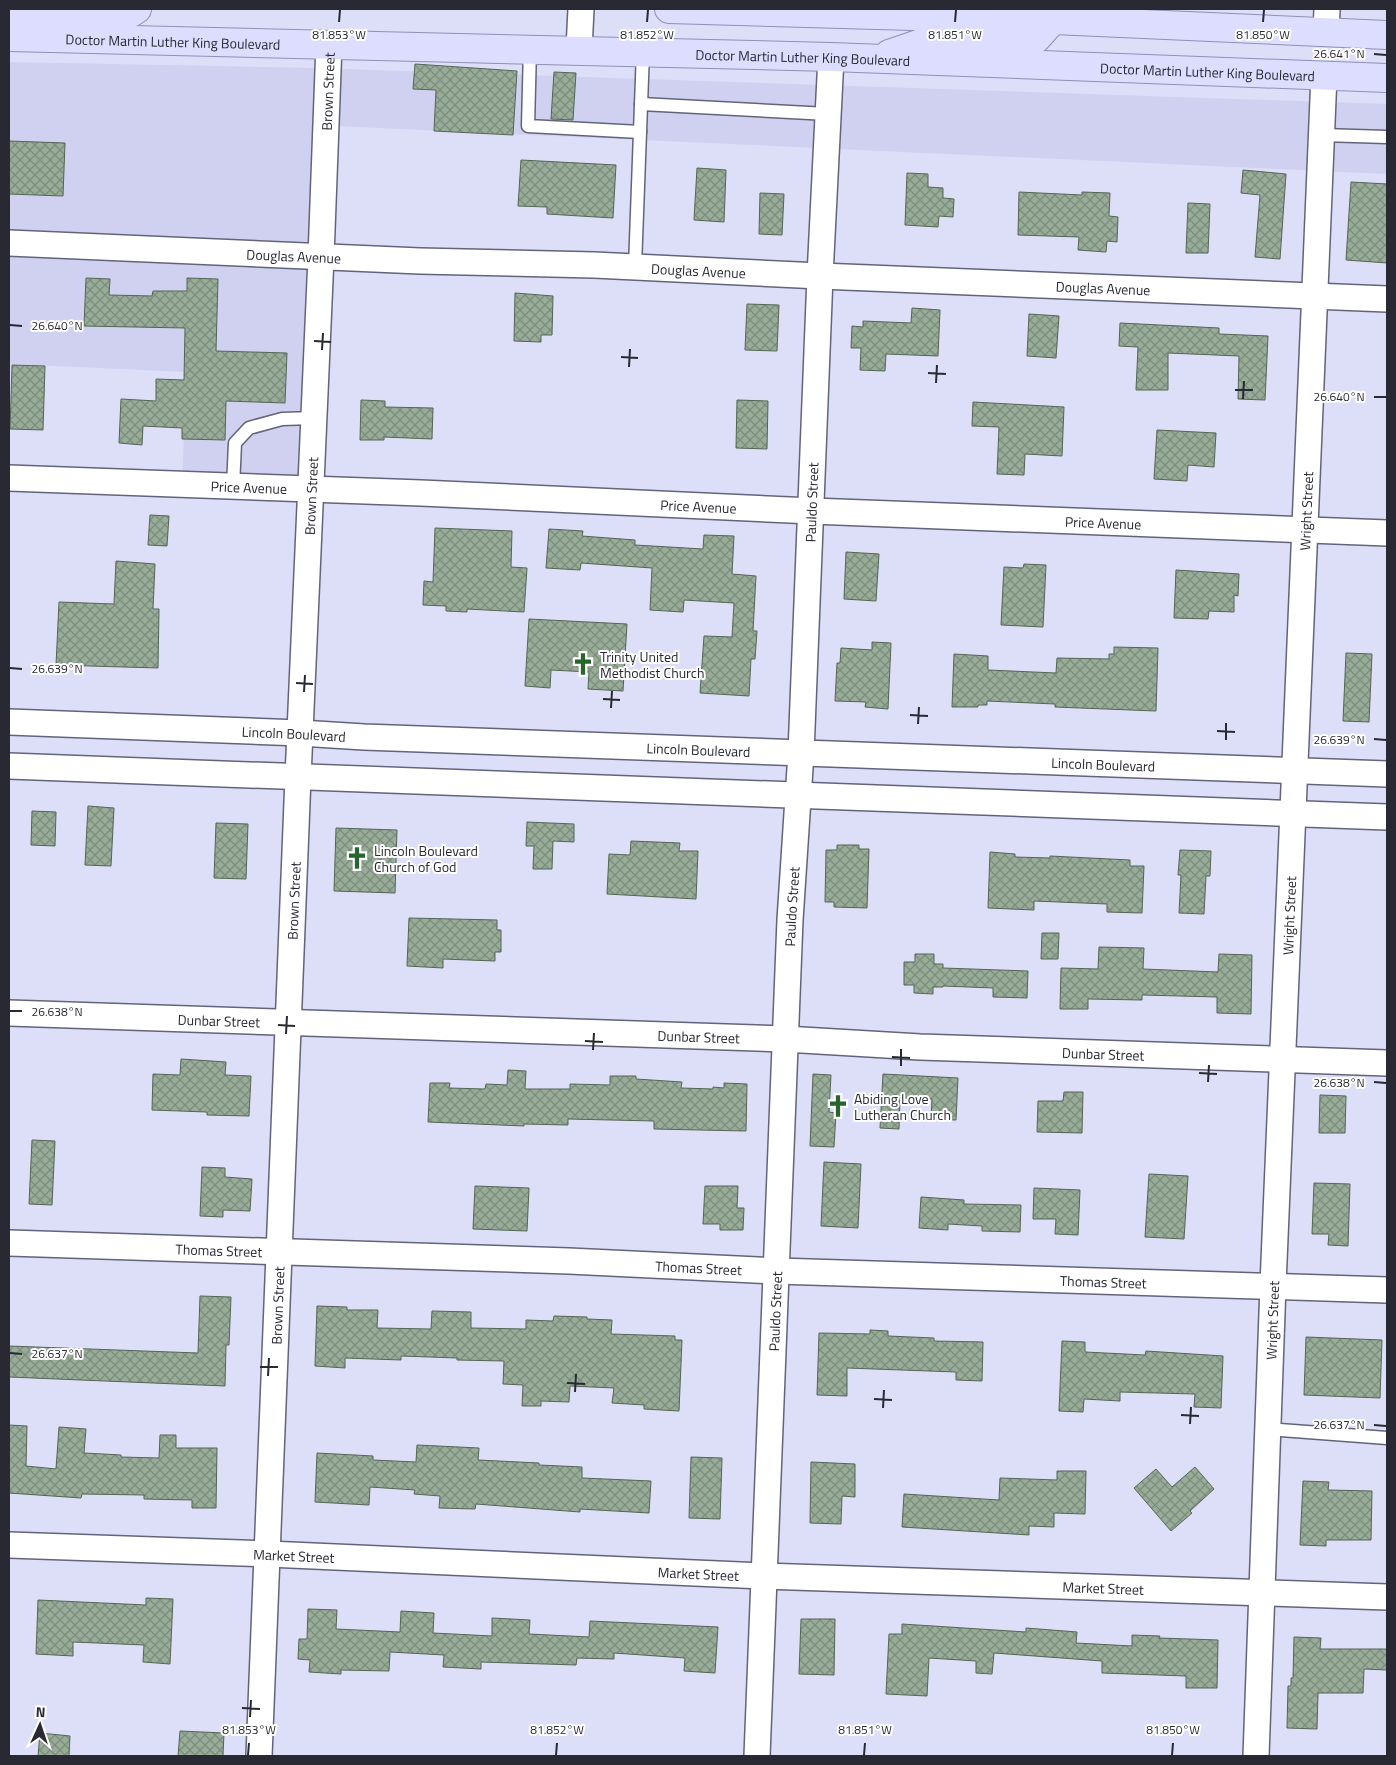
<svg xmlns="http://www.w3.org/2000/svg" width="1396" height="1765" font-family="'Titillium Web',sans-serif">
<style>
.built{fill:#d0d1f0}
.building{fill:url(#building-cross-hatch);stroke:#546554}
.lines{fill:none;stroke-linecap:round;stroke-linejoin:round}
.lane-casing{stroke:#63647a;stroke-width:15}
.street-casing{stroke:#63647a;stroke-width:28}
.primary-casing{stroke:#9090b8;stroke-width:30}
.lane{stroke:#fff;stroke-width:12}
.street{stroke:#fff;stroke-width:25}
.primary{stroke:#ddf;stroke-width:28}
.ticks{fill:none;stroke:#292933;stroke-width:2}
.labels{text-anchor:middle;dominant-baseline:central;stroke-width:4;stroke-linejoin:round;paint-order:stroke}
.street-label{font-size:14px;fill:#292933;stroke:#fff}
.poi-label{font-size:14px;fill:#292933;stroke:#fff;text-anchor:start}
.ticks-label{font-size:12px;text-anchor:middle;fill:#292933;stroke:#fff;stroke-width:4;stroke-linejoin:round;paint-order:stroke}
</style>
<defs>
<pattern id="building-cross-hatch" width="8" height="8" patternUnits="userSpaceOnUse" patternTransform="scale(1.25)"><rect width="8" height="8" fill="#98ac98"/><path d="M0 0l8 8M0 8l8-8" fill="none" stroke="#7c8c7d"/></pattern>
</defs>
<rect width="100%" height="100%" fill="#dddef8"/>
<path class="built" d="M9 62 314 68 1387 104V174L334 126 315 485 182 480 187 372 9 364Z"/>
<g class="building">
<path d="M415 64 517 71 513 135 434 131 436 90 413 89Z"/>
<path d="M554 72 576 73 573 120 551 119Z"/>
<path d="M9 141 65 143 63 196 9 194Z"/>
<path d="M521 160 616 165 613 218 547 214V207L518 206Z"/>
<path d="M697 168 726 170 724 222 694 220Z"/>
<path d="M1243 170 1286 174 1280 259 1255 257 1260 195 1241 193Z"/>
<path d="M907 173 928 174V187L943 188V198L954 199 953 217 939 216 938 227 905 225Z"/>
<path d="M1351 182 1387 184V263L1346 260Z"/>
<path d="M1019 192 1082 195V192L1110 193 1109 216 1118 217 1117 242 1107 241 1106 252 1078 250 1079 237 1018 235Z"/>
<path d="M760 193 784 194 782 235 759 234Z"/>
<path d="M1188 203 1210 204 1208 253H1186Z"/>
<path d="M86 278 110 279 109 295 152 296 153 291H187V278L218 279 216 351 287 353 285 403 226 401 225 440 182 439V428L143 426 142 445 119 443 121 399 156 401V379L184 380 185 328 84 326Z"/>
<path d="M515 293 553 296 552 335H541V342L514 341Z"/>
<path d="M747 304 779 305 777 351 745 350Z"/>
<path d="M912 308 940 310 938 356 886 354 885 371 860 370 861 348H851L852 326 863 327V321L911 323Z"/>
<path d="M1029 314 1059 316 1056 358 1027 356Z"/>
<path d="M1120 323 1219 328V334L1268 336 1265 400 1238 399 1239 356 1168 353V390H1136L1138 347 1119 346Z"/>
<path d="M12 365 45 366 43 430 10 429Z"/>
<path d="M361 400 385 401V407L433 408 432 439 384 437V440H360Z"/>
<path d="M737 400 768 401 767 449 736 448Z"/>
<path d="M973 402 1064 407 1062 456 1025 454 1024 475 997 474 999 427 972 426Z"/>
<path d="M1157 430 1216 433 1214 467 1188 465 1187 481 1154 479Z"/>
<path d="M150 515 169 516 167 546 148 545Z"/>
<path d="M435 528 512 531 511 567 527 568 524 612 467 609V612L446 611V606L423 605 424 581 433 582Z"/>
<path d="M549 529 583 531 582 536 635 540V545L703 549 704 535 734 536 732 574 756 576 753 631H757L755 659H751L749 696 700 693 704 636 732 637 734 603 684 600 683 612 650 610 652 568 581 563 580 570 546 568Z"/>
<path d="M846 552 879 554 876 601 844 599Z"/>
<path d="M116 561 155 564 153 609H159L158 668 56 665 59 602 114 604Z"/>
<path d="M1024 564 1046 565 1043 627 1001 625 1004 567 1023 568Z"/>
<path d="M1176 570 1239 574 1238 596 1234 595V612L1209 611 1208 619 1174 618Z"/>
<path d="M529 619 627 624 623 691 588 689 589 672 551 670 550 688 525 686Z"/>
<path d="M872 642 891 643 888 709 865 707 866 702 835 701 837 663H840L841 648 872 650Z"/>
<path d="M1114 647 1158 648 1156 711 1055 707V704L987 701V705H978V707H952L954 654 988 656V670L1056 673 1057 658 1109 659V654H1114Z"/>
<path d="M1346 653 1372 654 1369 722 1343 721Z"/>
<path d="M88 806 114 808 111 866 85 865Z"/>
<path d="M32 811 56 812 55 846 31 845Z"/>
<path d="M527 822 574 824V842L553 841 552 869H533L534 846H526Z"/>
<path d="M216 823 248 824 246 879 214 878Z"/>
<path d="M336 828 397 830 395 893 334 891Z"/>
<path d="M631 841 680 843 679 851H698L696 899 607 894 609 854 630 855Z"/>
<path d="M837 845H859V849H869L867 908 834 907V902H825L826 850H837Z"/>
<path d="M1180 850 1211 851 1210 876H1206L1204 914 1179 913 1181 875H1178Z"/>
<path d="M990 852 1015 854V857L1050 858V856L1130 860V866H1144L1142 913 1107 912V904L1034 901V910L988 908Z"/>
<path d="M409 918 497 920V930H501V952H495V961L443 959V968L407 966Z"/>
<path d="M1042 933H1059L1058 959H1041Z"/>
<path d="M1099 947 1144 948 1143 969 1218 972 1219 954 1252 955 1251 1014 1217 1013V997L1142 995V1000L1088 999V1009H1060L1061 968 1098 969Z"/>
<path d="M915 954H934V964H943V968L1028 971 1027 998 993 997V988L943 986V987H933V994L914 993V985H904V962H915Z"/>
<path d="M181 1059 226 1062 225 1075 251 1076 249 1116 207 1115V1112L152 1110 153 1074 180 1075Z"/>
<path d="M508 1070 526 1071 525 1089H570V1084L610 1085V1076H636V1079L682 1082 681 1088 713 1089V1087L724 1088V1083L747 1084 746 1131 654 1129V1121L568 1119V1125L524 1124V1126L428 1122 430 1083H450L449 1088 485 1089 486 1084 507 1085Z"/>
<path d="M813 1074 831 1075 829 1112 836 1113 834 1147 810 1146Z"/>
<path d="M883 1074 958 1078 956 1120 931 1119 932 1099 900 1098 899 1129 880 1128Z"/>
<path d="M1064 1092H1083L1082 1133 1037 1132 1038 1101H1063Z"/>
<path d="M1320 1095 1346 1096 1345 1133H1319Z"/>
<path d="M32 1140 55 1141 52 1205 29 1204Z"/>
<path d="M824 1162 861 1164 858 1228 821 1226Z"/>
<path d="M202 1167 225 1168V1177L252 1179 250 1211 223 1210V1217L200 1216Z"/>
<path d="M1149 1174 1188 1176 1184 1239 1145 1237Z"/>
<path d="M1314 1183 1350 1184 1348 1246 1328 1245 1329 1234H1312Z"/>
<path d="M475 1186 529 1188 527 1231 473 1229Z"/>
<path d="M705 1186H738L737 1208H744L743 1230H720V1224H703Z"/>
<path d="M1034 1188 1080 1190 1078 1235 1055 1234 1056 1219H1033Z"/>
<path d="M921 1197 964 1200V1204L1021 1205 1020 1232 982 1231V1226L948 1224V1230L919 1228Z"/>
<path d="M200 1296 231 1297 229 1345H226L225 1386 9 1377V1346L198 1353Z"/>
<path d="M317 1306 347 1307V1310H378L377 1328 431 1329 432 1311 471 1312V1328L526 1329V1320L553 1321 554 1316 587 1317V1319L612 1320 611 1334 675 1336V1340H682L679 1411 644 1409V1405L612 1403 614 1388 570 1386 569 1402 541 1401V1406H522L523 1385 503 1384 504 1361 457 1360V1358L401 1356V1360L345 1358V1368L315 1366Z"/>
<path d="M870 1330 888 1331V1336L934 1338V1341L983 1342 982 1381 956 1380V1372L847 1368V1396L817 1395 819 1333 870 1334Z"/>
<path d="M1306 1337 1382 1340 1380 1398 1304 1395Z"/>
<path d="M1062 1341 1085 1342V1352L1145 1355 1146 1351 1223 1356 1221 1408 1194 1407 1195 1394 1120 1392V1401L1084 1399 1083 1412 1059 1411Z"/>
<path d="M9 1425 27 1426 26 1466 56 1469 59 1427 86 1429 84 1453 121 1455V1457L159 1458 160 1435H176V1448H217L216 1508H192V1500L144 1499V1495L82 1494 81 1498 9 1493Z"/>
<path d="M417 1445 479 1448 478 1460 539 1463V1465L582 1467V1478L651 1481 649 1513 580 1509V1512L476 1504 475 1509 439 1508 440 1496 414 1494 415 1490 370 1487 369 1505 315 1502 317 1453 373 1456V1460L416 1462Z"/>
<path d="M691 1457 722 1458 720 1519 689 1518Z"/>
<path d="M811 1462 855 1464V1497L842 1496 841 1524 810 1523Z"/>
<path d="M1195 1467 1214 1489 1190 1511 1192 1513 1171 1531 1134 1488 1156 1469 1172 1487Z"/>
<path d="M1057 1471H1086L1085 1514 1054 1513V1527L1029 1526V1535L902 1527 904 1494 999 1500 1000 1478 1057 1480Z"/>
<path d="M1303 1481 1329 1482 1328 1490 1372 1491 1371 1540H1326V1546L1300 1545Z"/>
<path d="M146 1598 173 1599 170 1664 143 1662 144 1645 73 1642V1656L36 1654 38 1600 146 1605Z"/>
<path d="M308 1609 337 1610 336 1629 400 1632 401 1611 434 1613 433 1633 492 1636V1618L530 1620 529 1634 589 1637 590 1621 718 1627 715 1673 684 1671 685 1658 614 1653V1659L577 1658 576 1665 481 1662V1669L443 1667 444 1655 390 1652 389 1671 341 1670V1674L309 1672 310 1660 298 1659 299 1639H307Z"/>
<path d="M801 1619H835L834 1675 799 1674Z"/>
<path d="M902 1624 1026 1632V1628L1077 1632 1076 1643 1132 1646V1635L1160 1636 1159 1638 1218 1640 1217 1688H1186V1676L1102 1673V1661L994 1653 992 1674 976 1673V1661L929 1658 927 1696 886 1694 889 1634H902Z"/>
<path d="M1294 1637 1321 1638 1320 1649H1387V1670L1364 1669 1363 1693H1318L1317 1729 1287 1728 1288 1686H1291V1678H1293Z"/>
<path d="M180 1731 224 1733 223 1756H178Z"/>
<path d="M40 1733 70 1736 69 1756H38Z"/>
</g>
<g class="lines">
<defs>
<g id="lane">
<path d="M530 48 528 126 640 132"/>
<path d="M641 104 828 114"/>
<path d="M1322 135 1387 137"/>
<path d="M635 267 643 51"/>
<path d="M233 487 235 443 249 428 282 419 314 418"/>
<path d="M1268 1429 1387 1438"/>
</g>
<g id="street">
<path d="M1326 32 1327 9"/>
<path d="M579 49 581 9"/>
<path id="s1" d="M9 243 420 261 594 265 820 276 1387 299"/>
<path id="s2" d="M9 478 421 493 812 511 1387 533"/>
<path id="s3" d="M9 722 300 733 364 737 1387 774"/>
<path d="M9 766 1387 817"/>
<path id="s4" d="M9 1013 785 1039 920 1047 1387 1063"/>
<path id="s5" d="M9 1243 569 1261 777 1271 1387 1290"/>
<path id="s6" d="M9 1545 268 1554 763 1576 1387 1597"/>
<path id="s7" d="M259 1756 298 777 321 257 329 44"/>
<path id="s8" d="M757 1756 790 920 801 753 820 276 831 57"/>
<path id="s9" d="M1256 1756 1273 1285 1324 75"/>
</g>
<g id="primary">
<path d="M669 9 1053 20 1387 35"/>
<path d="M9 33 21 18 31 13H131L137 9"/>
<path id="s10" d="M9 37 831 57 1387 78"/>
<path d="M889 54 927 41 1036 39 1053 20"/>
</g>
</defs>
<use href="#lane" class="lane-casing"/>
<use href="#street" class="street-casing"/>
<use href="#primary" class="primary-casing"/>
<use href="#lane" class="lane"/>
<use href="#street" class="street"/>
<use href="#primary" class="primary"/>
</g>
<path class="ticks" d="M339 22 340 10M647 22 648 10M955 22 956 10M1263 22 1264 10M1374 54 1386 55M10 325 22 326M314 341 331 342M322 350 323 333M621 357 638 358M629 367 630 349M928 373 946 374M936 383 937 365M1235 390H1253M1374 397H1386M1243 399 1244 381M10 668 22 669M296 683 313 684M304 692 305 675M603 699 620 700M611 708 612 691M910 715 928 716M918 724 919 707M1217 731 1235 732M1374 739 1386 740M1226 740V723M10 1011H22M278 1025 295 1026M286 1034 287 1016M585 1041 603 1042M593 1050 594 1033M892 1057 910 1058M901 1066V1049M1199 1073 1217 1074M1208 1082 1209 1065M1374 1082 1386 1083M10 1353 22 1354M260 1367H278M268 1376 269 1358M567 1383 585 1384M575 1392 576 1374M874 1399 892 1400M883 1408 884 1390M1181 1415 1199 1416M1190 1424 1191 1407M1374 1425 1386 1426M242 1708 260 1709M250 1717 251 1700M248 1755 249 1743M556 1755 557 1743M864 1755 865 1743M1172 1755 1173 1743"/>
<defs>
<symbol id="church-bare" viewBox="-9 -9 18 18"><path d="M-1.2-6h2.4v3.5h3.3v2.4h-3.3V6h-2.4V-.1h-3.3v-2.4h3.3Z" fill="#28652d" stroke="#fff" stroke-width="2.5" paint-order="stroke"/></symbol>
</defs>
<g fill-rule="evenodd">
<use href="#church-bare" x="567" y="648" width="32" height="32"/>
<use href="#church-bare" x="341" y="842" width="32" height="32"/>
<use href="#church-bare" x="822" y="1090" width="32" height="32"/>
</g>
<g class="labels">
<g class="street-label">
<text stroke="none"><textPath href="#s10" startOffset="164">Doctor Martin Luther King Boulevard</textPath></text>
<text stroke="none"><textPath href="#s10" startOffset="794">Doctor Martin Luther King Boulevard</textPath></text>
<text stroke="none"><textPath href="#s10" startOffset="1199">Doctor Martin Luther King Boulevard</textPath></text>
<text stroke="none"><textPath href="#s7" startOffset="1666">Brown Street</textPath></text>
<text stroke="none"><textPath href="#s1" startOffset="285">Douglas Avenue</textPath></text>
<text stroke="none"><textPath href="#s1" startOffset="690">Douglas Avenue</textPath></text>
<text stroke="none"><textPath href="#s1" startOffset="1095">Douglas Avenue</textPath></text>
<text stroke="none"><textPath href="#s2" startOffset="240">Price Avenue</textPath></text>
<text stroke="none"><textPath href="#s7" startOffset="1261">Brown Street</textPath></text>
<text stroke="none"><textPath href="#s8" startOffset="1255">Pauldo Street</textPath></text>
<text stroke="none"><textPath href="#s2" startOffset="690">Price Avenue</textPath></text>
<text stroke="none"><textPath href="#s9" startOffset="1246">Wright Street</textPath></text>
<text stroke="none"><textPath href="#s2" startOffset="1095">Price Avenue</textPath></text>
<text stroke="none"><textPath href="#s3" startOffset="285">Lincoln Boulevard</textPath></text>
<text stroke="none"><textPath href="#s3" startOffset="690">Lincoln Boulevard</textPath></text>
<text stroke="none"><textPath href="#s3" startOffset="1095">Lincoln Boulevard</textPath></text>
<text stroke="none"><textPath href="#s7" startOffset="856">Brown Street</textPath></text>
<text stroke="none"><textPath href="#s8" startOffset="850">Pauldo Street</textPath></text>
<text stroke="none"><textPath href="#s9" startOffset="841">Wright Street</textPath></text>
<text stroke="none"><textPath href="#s4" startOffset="210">Dunbar Street</textPath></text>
<text stroke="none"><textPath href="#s4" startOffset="690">Dunbar Street</textPath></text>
<text stroke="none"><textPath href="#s4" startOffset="1095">Dunbar Street</textPath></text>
<text stroke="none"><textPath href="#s5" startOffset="210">Thomas Street</textPath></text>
<text stroke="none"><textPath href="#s5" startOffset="690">Thomas Street</textPath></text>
<text stroke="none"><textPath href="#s5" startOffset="1095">Thomas Street</textPath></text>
<text stroke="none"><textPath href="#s7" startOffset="451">Brown Street</textPath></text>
<text stroke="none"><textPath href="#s8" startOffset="445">Pauldo Street</textPath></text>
<text stroke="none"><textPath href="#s9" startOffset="436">Wright Street</textPath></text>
<text stroke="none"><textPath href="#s6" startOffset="285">Market Street</textPath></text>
<text stroke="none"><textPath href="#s6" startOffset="690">Market Street</textPath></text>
<text stroke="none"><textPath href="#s6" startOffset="1095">Market Street</textPath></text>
</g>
<g class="poi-label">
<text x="600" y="656">Trinity United<tspan x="600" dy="16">Methodist Church</tspan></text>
<text x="374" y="850">Lincoln Boulevard<tspan x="374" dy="16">Church of God</tspan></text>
<text x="854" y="1098">Abiding Love<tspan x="854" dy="16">Lutheran Church</tspan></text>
</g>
</g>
<g class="ticks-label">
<text x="339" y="39">81.853°W</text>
<text x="647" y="39">81.852°W</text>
<text x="955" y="39">81.851°W</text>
<text x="1263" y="39">81.850°W</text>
<text x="1339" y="58">26.641°N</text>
<text x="57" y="330">26.640°N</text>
<text x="1339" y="401">26.640°N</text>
<text x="57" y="673">26.639°N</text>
<text x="1339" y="744">26.639°N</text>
<text x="57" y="1016">26.638°N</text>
<text x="1339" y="1087">26.638°N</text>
<text x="57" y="1358">26.637°N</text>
<text x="1339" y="1429">26.637°N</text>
<text x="249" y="1734">81.853°W</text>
<text x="557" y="1734">81.852°W</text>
<text x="865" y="1734">81.851°W</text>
<text x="1173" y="1734">81.850°W</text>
</g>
<rect width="1396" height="1765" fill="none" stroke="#292933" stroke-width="20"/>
<g transform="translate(40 1725) rotate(3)" stroke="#ffffff" stroke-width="4" paint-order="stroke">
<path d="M0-4L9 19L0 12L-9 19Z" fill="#292933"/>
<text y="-8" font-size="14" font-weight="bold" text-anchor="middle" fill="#292933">N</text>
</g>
</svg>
